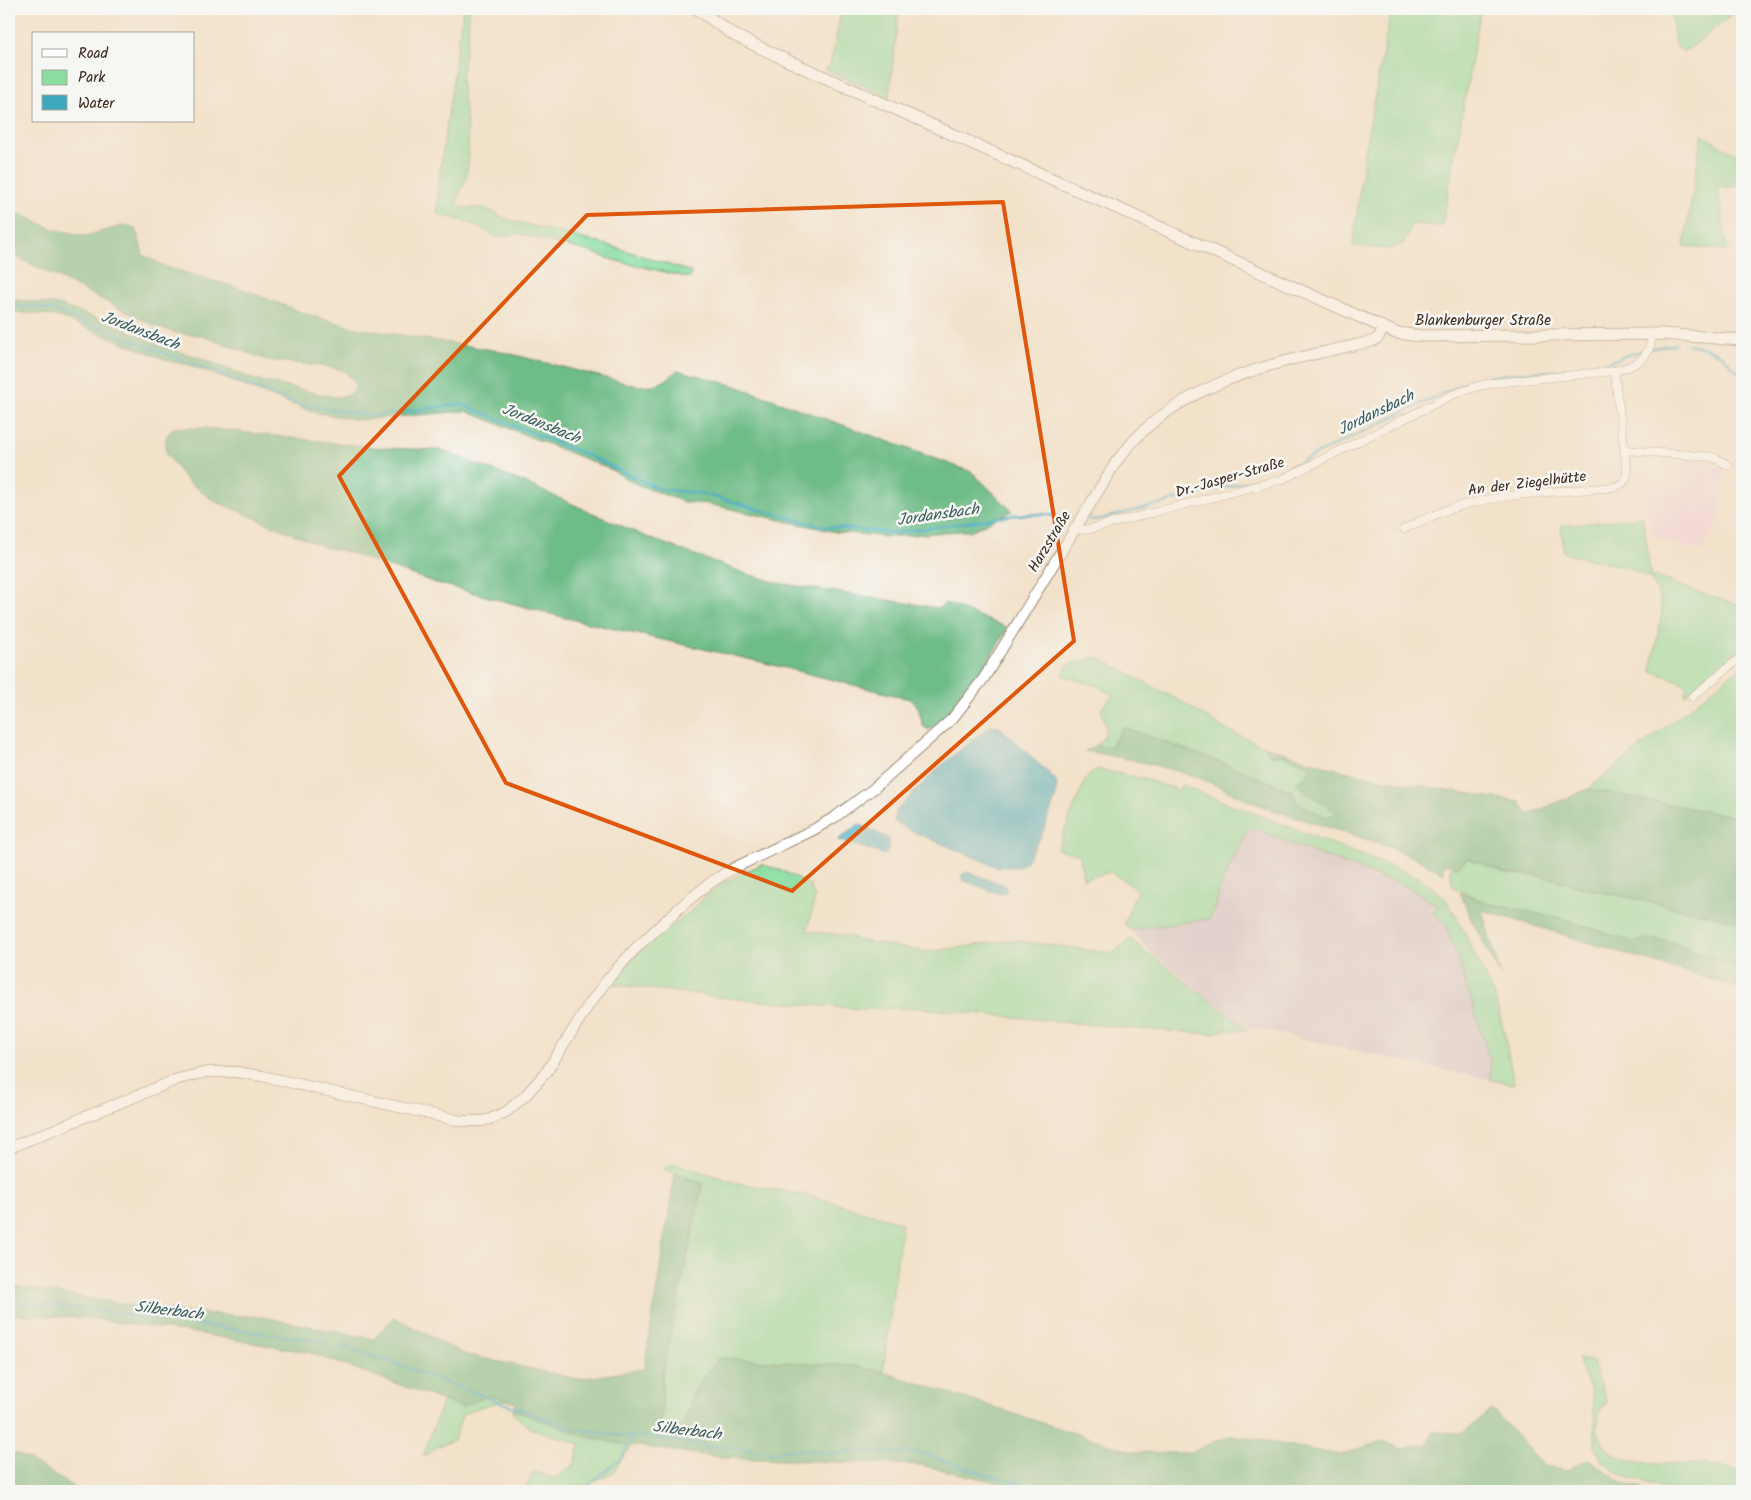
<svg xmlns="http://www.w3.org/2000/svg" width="1751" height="1500" font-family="Kalam,sans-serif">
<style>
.built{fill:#f3cfdf}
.industrial{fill:#cfbdce}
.green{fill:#89dda0;stroke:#62845f}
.forest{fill:#6ebc86;stroke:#547352}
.water{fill:#3ea8be;stroke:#3c696e}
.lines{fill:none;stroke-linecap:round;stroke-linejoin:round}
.stream{stroke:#3ea8be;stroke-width:2.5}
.minor-casing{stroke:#978674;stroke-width:9}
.tertiary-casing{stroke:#978674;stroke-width:12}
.secondary-casing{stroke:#978674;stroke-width:13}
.minor{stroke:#fff;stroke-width:8}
.tertiary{stroke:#fff;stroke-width:10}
.secondary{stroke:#fff;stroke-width:11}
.marked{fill:none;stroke:#df570d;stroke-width:4;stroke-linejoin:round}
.labels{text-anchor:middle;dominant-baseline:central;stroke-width:5;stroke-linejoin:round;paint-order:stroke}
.street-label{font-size:15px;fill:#3b2a1e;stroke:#f6f6f2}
.water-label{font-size:16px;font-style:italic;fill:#3c5c5e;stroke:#f6f6f2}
</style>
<rect width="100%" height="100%" fill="#f6f6f2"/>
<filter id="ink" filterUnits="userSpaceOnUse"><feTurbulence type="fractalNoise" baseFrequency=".02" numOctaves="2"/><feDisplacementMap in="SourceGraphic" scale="10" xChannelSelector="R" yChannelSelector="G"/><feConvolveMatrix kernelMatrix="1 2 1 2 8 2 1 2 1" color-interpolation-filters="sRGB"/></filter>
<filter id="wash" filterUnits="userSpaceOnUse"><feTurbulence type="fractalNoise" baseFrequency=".0096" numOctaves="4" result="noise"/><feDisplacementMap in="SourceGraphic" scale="20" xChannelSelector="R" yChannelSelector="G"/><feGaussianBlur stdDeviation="1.12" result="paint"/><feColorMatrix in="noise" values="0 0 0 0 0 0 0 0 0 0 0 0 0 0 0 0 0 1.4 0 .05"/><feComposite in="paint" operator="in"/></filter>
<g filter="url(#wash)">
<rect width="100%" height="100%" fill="#f3e2cb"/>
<path class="built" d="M1684 460 1709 462V466L1725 468 1721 502 1716 528 1701 552 1652 535 1645 495 1647 482 1681 491Z"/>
<path class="industrial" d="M1254 828 1291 844 1408 887 1438 907 1433 912 1446 925 1459 961 1490 1060 1491 1080 1243 1026 1149 951 1132 931 1135 929 1209 919 1216 907 1220 886 1247 831Z"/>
<g class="green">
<path d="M463 9H469L468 37 462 70 461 81 467 124 469 157 466 179 457 200V206C466 210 477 206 487 209 493 211 500 216 506 219L611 246 691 272 690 278 613 260 588 251 519 234 498 237 468 222 437 214 440 171Z"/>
<path d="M842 9H899L889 98 825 69 830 66Z"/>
<path d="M1391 9H1481L1442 226 1412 224 1404 243 1389 249 1353 246 1364 155Z"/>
<path d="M1671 9H1739L1685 52 1675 46Z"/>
<path d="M1702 135 1742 158V186L1718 188 1727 250 1684 246Z"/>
<path d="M1643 517 1651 579 1655 576 1692 590 1742 606V650L1684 696 1687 687 1684 683 1651 671 1662 612 1659 596 1651 579 1632 569 1564 553 1561 526Z"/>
<path d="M1097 657 1184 703 1226 730 1264 746 1270 755H1284L1312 766 1307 776 1297 782 1307 793 1339 813 1326 817 1297 803 1257 777 1123 727 1111 747 1095 746C1110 735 1106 726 1101 709L1113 695 1097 686 1063 676 1067 665Z"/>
<path d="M1742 666V818L1588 789Z"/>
<path d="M1097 769 1145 779 1179 790 1181 785 1420 878 1446 899 1456 916 1494 994 1505 1036 1514 1084 1491 1080 1490 1060 1459 961 1446 925 1433 912 1438 906 1408 887 1291 844 1254 828 1247 831 1220 886 1216 907 1209 919 1135 929 1132 931 1124 924 1137 890 1111 872 1083 879 1080 855 1057 849 1086 778Z"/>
<path d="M1468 858 1505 873 1541 876 1585 888 1742 922V967L1674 943 1645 938 1632 942 1560 918 1486 903 1453 887 1450 871 1453 865 1457 867Z"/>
<path d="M761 864 785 872 810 885 815 898 807 931 849 936 857 940 927 952 1011 940 1113 953 1130 939 1249 1031 1223 1030 1212 1034 1125 1028 920 1008 861 1009 737 999 610 984 638 953 663 930 681 920 717 886Z"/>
<path d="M674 1163 734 1182 814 1197 902 1223 883 1372 854 1366 719 1358 694 1391 683 1428 661 1425 662 1375 702 1183 664 1169Z"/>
<path d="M1577 1358 1582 1360H1593L1598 1380 1607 1402 1600 1411 1597 1429 1605 1448 1625 1460 1653 1464H1704L1742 1472V1491H1677L1632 1479 1616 1472 1602 1461 1595 1446 1594 1408 1591 1391Z"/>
<path d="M488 1395 507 1400C496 1404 467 1408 462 1417 458 1424 458 1432 454 1440L439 1446 423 1457 443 1400 461 1407Z"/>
<path d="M513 1410 615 1443 632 1445 613 1472 590 1484 576 1487 578 1491H525L533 1472 555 1478 574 1465 581 1444 532 1429 512 1413Z"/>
</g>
<g class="forest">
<path d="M9 209 53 229 85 236 126 225 137 230 143 255 166 267 242 289 306 314 352 327 499 351 638 386C656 385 664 384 677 370L733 385 972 472 1012 511 970 531H959L887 537 836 532 708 504 684 502 636 484 610 469 466 411 358 420 312 412 189 365 169 361 59 317C43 313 26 314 9 312V299L59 305 119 326 163 347 195 356 256 380 335 397 349 395 355 389 354 380 342 370 320 366 267 360 199 335 177 333 157 327 9 253Z"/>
<path d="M173 428H206L381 448 440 450 525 483 649 538 741 572 778 583 939 608 946 603 1008 628 971 689 954 710 929 730 923 726 918 707 910 699 761 662 566 618 433 582 344 551 327 548 214 501 187 481 166 454V437Z"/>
<path d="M1123 727 1212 759 1292 791 1297 803 1326 817 1338 813 1307 793 1297 783 1307 776 1311 766 1284 755H1270L1264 746 1339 770 1381 779 1520 802 1528 815 1588 789 1742 818V922L1585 888 1541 876 1505 873 1468 858 1457 867 1453 865H1443L1444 874C1391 841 1329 830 1270 809 1247 801 1226 789 1204 780 1165 766 1125 758 1085 751L1095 746 1111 747Z"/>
<path d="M1460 892 1486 903 1560 918 1632 942 1645 938 1674 943 1742 967V989L1482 910 1501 976 1470 917Z"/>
<path d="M675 1174 703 1183 662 1375V1425L683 1428 694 1391 719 1358 854 1366 883 1372 1134 1452 1187 1453 1232 1435 1341 1455 1382 1441 1402 1449 1427 1444 1433 1432 1463 1433 1492 1409 1544 1465 1564 1471 1588 1459 1626 1485 1650 1491H1404V1490L1397 1491H1024L1001 1483 920 1465 726 1458 615 1443 583 1436 513 1410 516 1403 488 1395 461 1407 311 1353 195 1333 86 1318 9 1314V1285L129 1305 186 1312 263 1317 374 1339 394 1317 464 1354 578 1379 644 1369Z"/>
<path d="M9 1450 28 1459 80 1491H21L9 1475Z"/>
</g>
<g class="water">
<path d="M994 726 1001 728 1055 779 1057 785 1056 797 1041 836 1025 863 1018 867H997L911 831 894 821 896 811 938 768 989 727Z"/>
<path d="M859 824 888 838 890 848 885 855 838 840Z"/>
<path d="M968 872 1005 885 1007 891 1005 893 1000 894 964 881 962 878V874Z"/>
</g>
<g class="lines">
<g class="stream">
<path d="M9 307H32L53 310 296 404 372 416 461 404 582 453 660 489 704 494 819 526 894 533 1015 515 1043 514 1071 519"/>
<path d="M1688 344 1705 348 1722 355 1742 376"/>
<path d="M1089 520 1101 519 1273 475 1471 380 1506 374 1577 369 1609 362 1630 354 1653 348 1676 344"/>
<path d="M9 1301 99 1311 327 1342"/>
<path d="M340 1346 393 1363 571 1428 621 1436 661 1438 711 1447H731L771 1453 797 1449 834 1454 855 1451 922 1453 986 1475 1019 1482 1038 1491"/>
<path d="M588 1486 621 1458 633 1436"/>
</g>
</g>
</g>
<g filter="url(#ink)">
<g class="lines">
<defs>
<g id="minor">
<path d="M1625 450 1713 457 1728 465"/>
<path d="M1077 527 1082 530 1090 529 1283 479 1452 395 1478 386 1494 383 1614 371C1635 366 1651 359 1652 334"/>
<path d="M1404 529C1424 519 1445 509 1467 504 1515 491 1566 492 1615 487 1624 483 1628 479 1627 469L1614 371"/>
<path d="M1692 697 1742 656"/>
</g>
<path id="tertiary" d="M9 1148 178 1079 207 1072H236L262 1076 461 1121H482L490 1119 506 1112 525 1096 547 1071 588 1006 608 979 635 949 686 902 710 883 732 869 813 830 835 817 873 789 952 719 984 678 1116 462C1124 452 1132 442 1141 433 1203 374 1293 359 1373 341L1378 338 1384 328"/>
<path id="secondary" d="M697 9 734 35 784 59 1396 333 1422 336 1662 334 1742 340"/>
</defs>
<use href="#minor" class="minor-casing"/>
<use href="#tertiary" class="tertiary-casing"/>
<use href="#secondary" class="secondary-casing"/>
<use href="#minor" class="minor"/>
<use href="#tertiary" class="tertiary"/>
<use href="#secondary" class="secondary"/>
</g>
</g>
<path d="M0 0H1751V1500H0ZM1003 202 1074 641 792 891 506 783 339 476 587 215Z" fill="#f3e2cb" fill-opacity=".55" fill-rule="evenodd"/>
<path class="marked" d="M1003 202 1074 641 792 891 506 783 339 476 587 215Z"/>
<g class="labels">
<g class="street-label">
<text x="1483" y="321">Blankenburger Straße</text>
<text transform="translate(1230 478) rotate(-16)">Dr.-Jasper-Straße</text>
<text transform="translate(1527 484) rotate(-7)">An der Ziegelhütte</text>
<text transform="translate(1050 542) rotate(-59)">Harzstraße</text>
</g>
<g class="water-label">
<text transform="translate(140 331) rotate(21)">Jordansbach</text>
<text transform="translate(1376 413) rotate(-26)">Jordansbach</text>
<text transform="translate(541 424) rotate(22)">Jordansbach</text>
<text transform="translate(938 515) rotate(-8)">Jordansbach</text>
<text transform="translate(169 1311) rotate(7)">Silberbach</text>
<text transform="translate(687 1431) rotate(7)">Silberbach</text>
</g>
</g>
<rect width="1751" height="1500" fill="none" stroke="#f6f6f2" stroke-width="30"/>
<rect x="32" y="32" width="162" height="90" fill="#f6f6f2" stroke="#aba49d"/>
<rect x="42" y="49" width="25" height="8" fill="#ffffff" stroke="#aba49d"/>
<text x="78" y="58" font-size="15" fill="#3b2a1e">Road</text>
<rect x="42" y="70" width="25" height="15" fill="#89dda0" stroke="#aba49d"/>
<text x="78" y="82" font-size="15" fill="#3b2a1e">Park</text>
<rect x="42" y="95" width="25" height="15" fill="#3ea8be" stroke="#aba49d"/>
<text x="78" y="108" font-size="15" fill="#3b2a1e">Water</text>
</svg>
